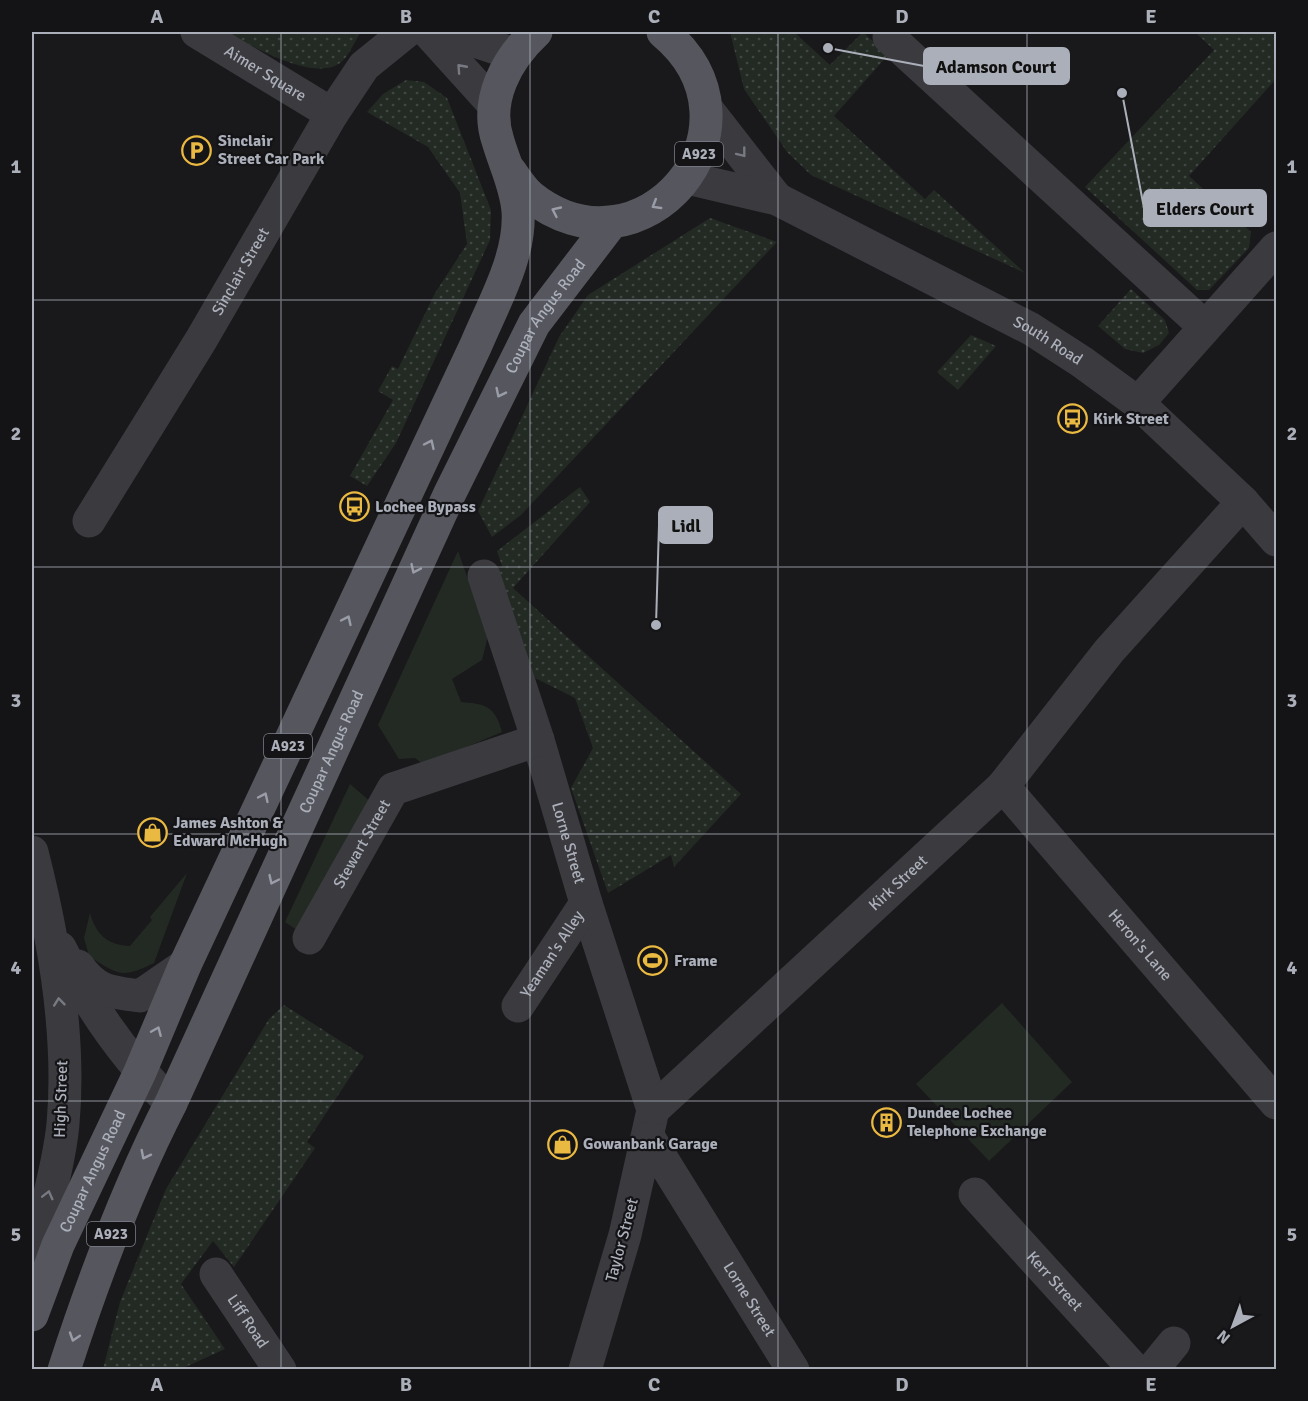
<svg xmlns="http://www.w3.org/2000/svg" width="1308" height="1401" font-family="Signika,sans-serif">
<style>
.grass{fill:url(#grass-dots)}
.garden{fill:#232a24}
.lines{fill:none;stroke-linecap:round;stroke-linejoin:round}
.minor{stroke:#3a3a3f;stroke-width:33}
.tertiary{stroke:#3a3a3f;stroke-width:33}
.primary{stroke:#56575e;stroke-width:33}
.oneway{stroke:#787a83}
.oneway2{stroke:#9a9da8}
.grid{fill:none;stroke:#abafba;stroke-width:1.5;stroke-opacity:0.55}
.labels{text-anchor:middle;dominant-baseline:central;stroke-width:4.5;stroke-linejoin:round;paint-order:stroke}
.shield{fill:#141316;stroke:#7e8089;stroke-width:1.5}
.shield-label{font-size:15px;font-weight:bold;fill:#abafba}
.street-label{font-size:16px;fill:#abafba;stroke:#141316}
.poi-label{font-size:16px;font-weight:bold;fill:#abafba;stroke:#141316;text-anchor:start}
.leader{fill:none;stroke:#abafba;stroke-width:2}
.callout-dot{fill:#abafba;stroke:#141316;stroke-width:2}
.callout{fill:#abafba;stroke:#abafba;stroke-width:2}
.callout-label{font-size:18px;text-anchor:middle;font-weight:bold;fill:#111}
.neatline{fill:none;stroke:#abafba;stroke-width:2}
.grid-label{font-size:20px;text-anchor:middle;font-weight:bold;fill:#abafba}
</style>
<defs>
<pattern id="grass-dots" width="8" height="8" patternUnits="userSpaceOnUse" patternTransform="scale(1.5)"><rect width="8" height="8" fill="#232a24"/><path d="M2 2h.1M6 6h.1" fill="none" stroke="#404642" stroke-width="1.8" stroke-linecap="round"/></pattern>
</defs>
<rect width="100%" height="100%" fill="#19181a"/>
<g class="grass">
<path d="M227 32H361C355 40 349 57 340 63 314 82 251 46 227 32Z"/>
<path d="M730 32H794L830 65 863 32 888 55 834 116 925 199 934 190 1025 273 811 175 787 152 744 89Z"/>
<path d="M1195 32H1271L1276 37V79L1189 176 1251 232 1249 248 1209 290H1197L1085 187 1214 50Z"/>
<path d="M406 80 424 82 447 98 491 210 490 240 396 443 367 486 350 476 393 400 378 391 392 366 398 369 435 293 467 244 460 193 428 147 367 112 383 94Z"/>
<path d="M710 218 777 242 521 515 492 537 478 511 559 337 588 295Z"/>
<path d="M1131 289 1165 320 1169 333 1159 345 1143 353 1125 349 1098 326Z"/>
<path d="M971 335 996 346 958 390 937 372Z"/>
<path d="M580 487 590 502 513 588 741 794 674 867 671 855 608 893 571 788 593 748 575 698 531 676 494 570 502 566 497 551Z"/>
<path d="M284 1005 364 1056 307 1142 315 1148 234 1267 213 1241 181 1284 225 1349 181 1369H103L120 1302 166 1189 269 1019Z"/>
</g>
<g class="garden">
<path d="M458 551 488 636 482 660 452 679 461 702C486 704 495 706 502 732L424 765 415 758 399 759 378 725Z"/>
<path d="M350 784 372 803 297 930 285 922Z"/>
<path d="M187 873 154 963C122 979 118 975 89 956L84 938 90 913C96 935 108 945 130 946L152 920 150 917Z"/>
<path d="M1002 1003 1072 1082 989 1161 916 1084Z"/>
</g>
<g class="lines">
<g class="minor">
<path id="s1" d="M197 32 332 114"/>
<path d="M428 32 494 105"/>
<path d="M448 32 514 54"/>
<path d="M889 37 1205 327"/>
<path d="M1138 403 1276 248"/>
<path id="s2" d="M89 521 201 340 332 114 364 66 406 32"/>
<path id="s3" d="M484 576 538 740 586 903 653 1110 625 1235 585 1370"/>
<path id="s4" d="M1003 786 1276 1103"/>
<path d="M32 852C54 938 71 1035 63 1124 58 1175 40 1223 32 1273"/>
<path id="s5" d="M309 938 393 789 538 740"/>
<path d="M60 948C89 1006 125 1058 171 1103"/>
<path d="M78 966C96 992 110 992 140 996L185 965"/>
<path id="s6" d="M518 1006 586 903"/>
<path id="s7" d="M653 1110 1003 786 1109 651 1243 502"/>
<path id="s8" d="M649 1138 793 1370"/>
<path id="s9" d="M975 1194 1135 1370"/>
<path id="s10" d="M216 1274 280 1370"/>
<path d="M1152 1370 1174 1343"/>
</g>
<g class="tertiary">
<path d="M706 108 777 199"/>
<path id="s11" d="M687 178 777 199 1031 329 1082 362 1138 403 1243 502 1276 540"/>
</g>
<g class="primary">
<path d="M510 171C516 179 522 189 530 196 641 286 777 127 663 32"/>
<path id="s12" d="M32 1315 58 1245 140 1072 185 965 476 345C493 304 521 257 518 211 516 186 505 165 498 141 484 100 507 59 536 32"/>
<path id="s13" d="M64 1370C94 1277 127 1189 171 1103L450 493 534 324 612 222"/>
</g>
</g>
<defs><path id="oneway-chevron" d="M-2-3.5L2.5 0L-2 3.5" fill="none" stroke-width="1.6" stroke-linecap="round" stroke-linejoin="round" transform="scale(1.5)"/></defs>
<g class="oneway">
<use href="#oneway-chevron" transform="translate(461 68) rotate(-132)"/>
<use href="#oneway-chevron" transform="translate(742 153) rotate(52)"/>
<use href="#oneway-chevron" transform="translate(59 1002) rotate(-96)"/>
<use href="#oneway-chevron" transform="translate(48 1195) rotate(-76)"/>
</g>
<g class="oneway2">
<use href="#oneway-chevron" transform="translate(656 205) rotate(149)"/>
<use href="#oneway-chevron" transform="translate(556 211) rotate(-155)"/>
<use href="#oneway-chevron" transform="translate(500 393) rotate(116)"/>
<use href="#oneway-chevron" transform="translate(430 444) rotate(-65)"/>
<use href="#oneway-chevron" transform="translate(415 569) rotate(115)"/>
<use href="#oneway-chevron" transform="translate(347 620) rotate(-65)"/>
<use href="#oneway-chevron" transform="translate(264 797) rotate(-65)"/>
<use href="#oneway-chevron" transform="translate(273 880) rotate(115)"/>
<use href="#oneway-chevron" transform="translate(157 1031) rotate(-67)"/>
<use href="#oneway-chevron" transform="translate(145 1155) rotate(117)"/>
<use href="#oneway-chevron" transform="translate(74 1337) rotate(108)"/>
</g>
<path class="grid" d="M281 32V1370M530 32V1370M778 32V1370M1027 32V1370M32 300H1276M32 567H1276M32 834H1276M32 1101H1276"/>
<defs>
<symbol id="parking-ring" viewBox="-11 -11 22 22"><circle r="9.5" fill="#141316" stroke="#eab941" stroke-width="1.5"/><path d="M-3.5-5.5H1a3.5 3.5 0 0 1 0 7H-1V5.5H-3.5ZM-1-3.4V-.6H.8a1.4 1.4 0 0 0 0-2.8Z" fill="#eab941"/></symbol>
<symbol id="bus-ring" viewBox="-11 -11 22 22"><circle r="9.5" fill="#141316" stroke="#eab941" stroke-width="1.5"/><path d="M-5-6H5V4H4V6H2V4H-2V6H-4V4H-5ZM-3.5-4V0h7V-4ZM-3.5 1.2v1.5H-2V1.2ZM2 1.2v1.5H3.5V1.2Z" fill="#eab941"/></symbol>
<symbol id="shop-ring" viewBox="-11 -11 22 22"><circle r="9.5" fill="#141316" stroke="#eab941" stroke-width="1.5"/><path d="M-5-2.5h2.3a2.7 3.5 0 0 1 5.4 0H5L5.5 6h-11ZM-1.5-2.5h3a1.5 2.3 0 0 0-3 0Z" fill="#eab941"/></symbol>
<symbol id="stadium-ring" viewBox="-11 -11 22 22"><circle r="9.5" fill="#141316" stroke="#eab941" stroke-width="1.5"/><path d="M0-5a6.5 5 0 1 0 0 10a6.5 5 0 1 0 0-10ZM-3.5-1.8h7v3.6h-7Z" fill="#eab941"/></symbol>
<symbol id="building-ring" viewBox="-11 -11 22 22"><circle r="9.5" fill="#141316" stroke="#eab941" stroke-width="1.5"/><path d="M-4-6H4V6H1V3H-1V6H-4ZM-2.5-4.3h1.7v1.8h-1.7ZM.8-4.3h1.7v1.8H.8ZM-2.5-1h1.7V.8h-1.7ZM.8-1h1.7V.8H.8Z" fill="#eab941"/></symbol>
</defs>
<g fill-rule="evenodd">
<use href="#parking-ring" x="180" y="134" width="33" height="33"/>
<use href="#bus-ring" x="1056" y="402" width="33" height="33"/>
<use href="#bus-ring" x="338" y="490" width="33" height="33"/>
<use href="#shop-ring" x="136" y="816" width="33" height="33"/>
<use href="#stadium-ring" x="636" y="944" width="33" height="33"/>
<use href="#building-ring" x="870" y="1106" width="33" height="33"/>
<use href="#shop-ring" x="546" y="1128" width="33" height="33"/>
</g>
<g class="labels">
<g class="shield">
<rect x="675" y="142" width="48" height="24" rx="4.5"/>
<rect x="264" y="734" width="48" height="24" rx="4.5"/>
<rect x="87" y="1222" width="48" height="24" rx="4.5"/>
</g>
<g class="shield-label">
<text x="699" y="154">A923</text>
<text x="288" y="746">A923</text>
<text x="111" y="1234">A923</text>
</g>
<g class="street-label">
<text stroke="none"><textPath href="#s1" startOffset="80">Aimer Square</textPath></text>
<text stroke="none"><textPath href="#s2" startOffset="292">Sinclair Street</textPath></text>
<text stroke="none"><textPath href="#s13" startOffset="1160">Coupar Angus Road</textPath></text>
<text stroke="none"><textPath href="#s11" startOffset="398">South Road</textPath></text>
<text stroke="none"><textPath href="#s13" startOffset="674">Coupar Angus Road</textPath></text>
<text stroke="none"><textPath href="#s3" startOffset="280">Lorne Street</textPath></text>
<text stroke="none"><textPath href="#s5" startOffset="108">Stewart Street</textPath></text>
<text stroke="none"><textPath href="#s7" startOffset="334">Kirk Street</textPath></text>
<text stroke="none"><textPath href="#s4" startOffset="210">Heron's Lane</textPath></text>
<text stroke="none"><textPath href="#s6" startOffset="62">Yeaman's Alley</textPath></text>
<text transform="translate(61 1099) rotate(-88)">High Street</text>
<text stroke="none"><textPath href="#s12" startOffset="156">Coupar Angus Road</textPath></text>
<text transform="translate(622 1240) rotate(-75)">Taylor Street</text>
<text stroke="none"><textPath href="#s9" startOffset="118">Kerr Street</textPath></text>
<text stroke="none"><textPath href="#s8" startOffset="190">Lorne Street</textPath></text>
<text stroke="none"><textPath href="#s10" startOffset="57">Liff Road</textPath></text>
</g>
<g class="poi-label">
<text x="218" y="141">Sinclair<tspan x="218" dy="18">Street Car Park</tspan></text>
<text x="1093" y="419">Kirk Street</text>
<text x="375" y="507">Lochee Bypass</text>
<text x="173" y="823">James Ashton &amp;<tspan x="173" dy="18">Edward McHugh</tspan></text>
<text x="674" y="961">Frame</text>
<text x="907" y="1113">Dundee Lochee<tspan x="907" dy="18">Telephone Exchange</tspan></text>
<text x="583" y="1144">Gowanbank Garage</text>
</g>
</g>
<path class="leader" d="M828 48L924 66M1122 93L1144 208M656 625L659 525"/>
<g class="callout-dot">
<circle cx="828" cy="48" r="6"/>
<circle cx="1122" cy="93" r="6"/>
<circle cx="656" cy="625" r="6"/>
</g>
<g class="callout">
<rect x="924" y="48" width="145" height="36" rx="6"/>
<rect x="1144" y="190" width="122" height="36" rx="6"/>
<rect x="659" y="507" width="53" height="36" rx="6"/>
</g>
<g class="callout-label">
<text x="996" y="73">Adamson Court</text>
<text x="1205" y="215">Elders Court</text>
<text x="686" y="532">Lidl</text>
</g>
<rect width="1308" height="1401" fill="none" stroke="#141316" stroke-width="66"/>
<g transform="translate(1233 1326) rotate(221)" stroke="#141316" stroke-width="4.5" paint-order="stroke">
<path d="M0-4.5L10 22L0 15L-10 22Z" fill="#abafba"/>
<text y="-9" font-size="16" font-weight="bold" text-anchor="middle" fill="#abafba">N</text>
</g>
<rect x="33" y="33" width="1242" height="1335" class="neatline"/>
<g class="grid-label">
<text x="157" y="23">A</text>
<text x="406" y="23">B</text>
<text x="654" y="23">C</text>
<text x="902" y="23">D</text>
<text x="1151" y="23">E</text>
<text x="16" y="173">1</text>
<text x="1292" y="173">1</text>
<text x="16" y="440">2</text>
<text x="1292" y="440">2</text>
<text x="16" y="707">3</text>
<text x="1292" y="707">3</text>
<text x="16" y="974">4</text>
<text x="1292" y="974">4</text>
<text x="16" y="1241">5</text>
<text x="1292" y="1241">5</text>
<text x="157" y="1391">A</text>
<text x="406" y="1391">B</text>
<text x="654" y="1391">C</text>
<text x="902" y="1391">D</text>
<text x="1151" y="1391">E</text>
</g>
</svg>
